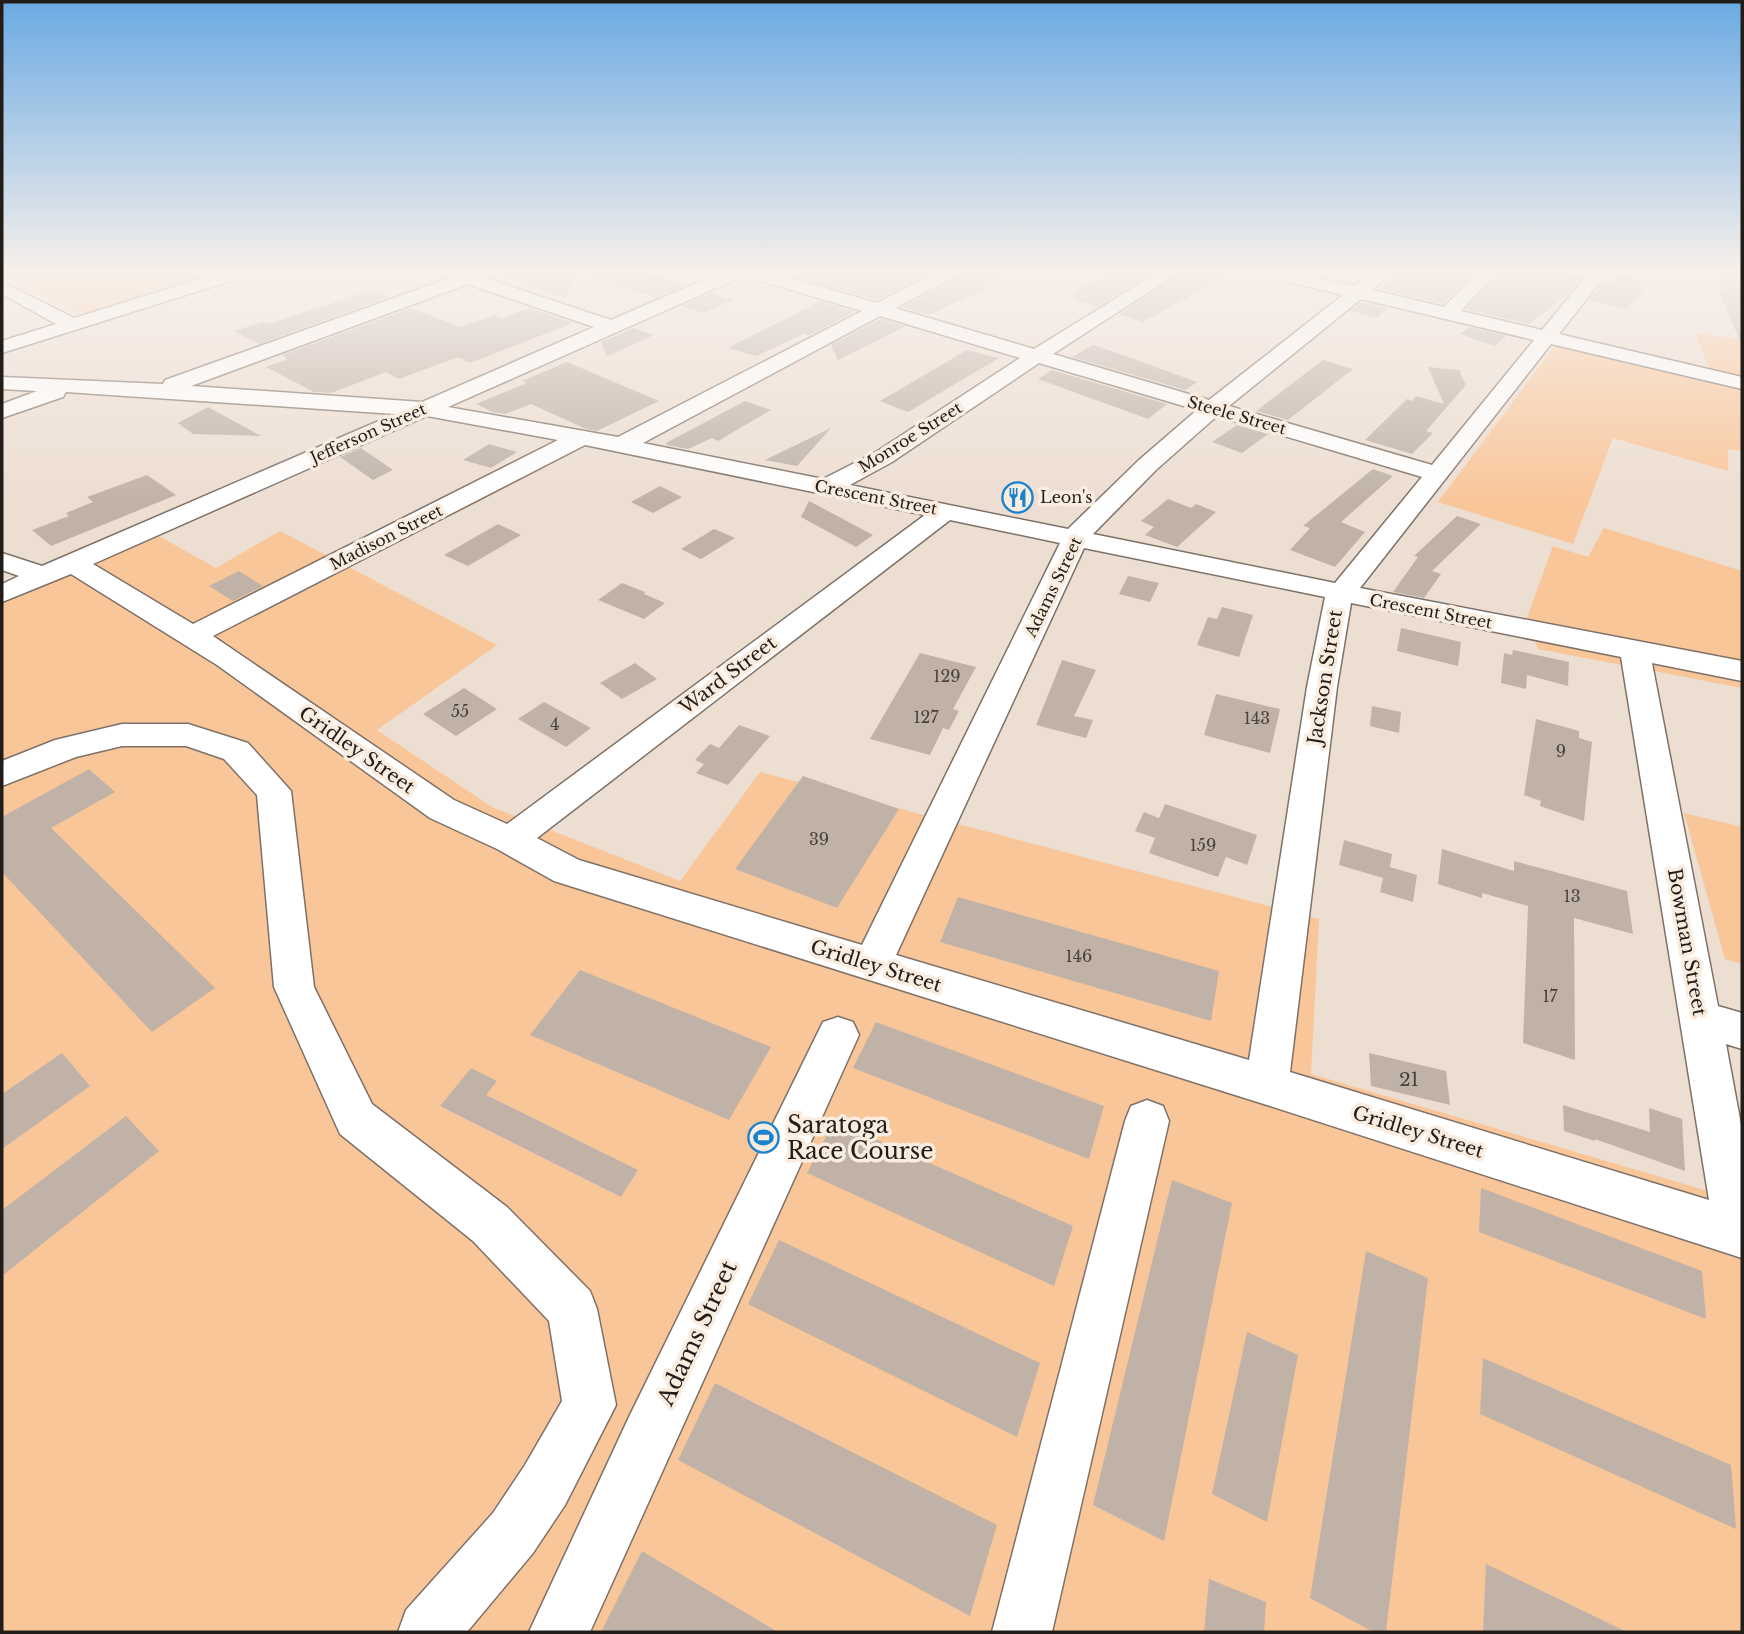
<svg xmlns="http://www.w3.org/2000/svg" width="1744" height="1634" font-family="'Libre Baskerville',serif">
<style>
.green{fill:#f9c69a}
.building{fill:#c0b2a7}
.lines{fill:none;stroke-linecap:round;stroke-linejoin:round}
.minor-casing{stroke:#7e7167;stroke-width:3}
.minor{fill:#fff;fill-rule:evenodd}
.labels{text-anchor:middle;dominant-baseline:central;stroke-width:7;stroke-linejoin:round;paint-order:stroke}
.far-street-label{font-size:16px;fill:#231d19;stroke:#faecdf}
.far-poi-label{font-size:16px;fill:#231d19;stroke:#faecdf;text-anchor:start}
.number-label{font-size:16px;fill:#4a423c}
.street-label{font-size:19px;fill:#231d19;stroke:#faecdf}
.near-number-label{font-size:19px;fill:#4a423c}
.near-poi-label{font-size:23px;fill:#231d19;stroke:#faecdf;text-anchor:start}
.near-street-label{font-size:23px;fill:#231d19;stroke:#faecdf}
</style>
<rect width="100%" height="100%" fill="#edded2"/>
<g class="green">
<path d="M2 273H214L84 314 2 276Z"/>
<path d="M1695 333 1742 340V451L1728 449V471L1613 438 1573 544 1438 502 1556 344 1715 383Z"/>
<path d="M1604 528 1742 571V688L1538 649 1527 618 1553 546 1588 557Z"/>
<path d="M280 531 497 645 377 730 492 807 680 881 760 772 1319 919 1311 1074 1742 1201V1632H2V601L157 535 216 568Z"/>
<path d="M1684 813 1742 827V964L1725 959Z"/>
</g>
<g class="building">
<path d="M502 273H574L565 298 502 276Z"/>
<path d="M591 273H649L686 285 656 298 591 277Z"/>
<path d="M794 273H930L877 300 798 278 793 276Z"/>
<path d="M960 273H1008L981 287 985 289 929 315 902 307 955 279Z"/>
<path d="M1108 273H1152L1097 307 1072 299 1077 296 1068 294Z"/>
<path d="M1180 273H1232L1143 322 1119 314Z"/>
<path d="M1400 273H1473L1443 304 1380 289Z"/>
<path d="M1499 273H1562L1582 278 1567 295 1528 324 1466 309Z"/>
<path d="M1717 273H1742V346L1718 289 1724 290Z"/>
<path d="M1619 274 1647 280 1639 288 1645 289 1626 309 1589 300 1603 283 1607 284Z"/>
<path d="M372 290 388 297 259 344 234 331 263 322 268 324Z"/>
<path d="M711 293 733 300 704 313 682 306Z"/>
<path d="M820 301 855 312 808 336 806 333 756 356 728 348Z"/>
<path d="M1362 302 1388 308 1377 318 1350 311Z"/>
<path d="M411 308 460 327 495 315 502 318 529 308 573 323 470 363 458 357 399 379 386 372 331 393 314 392 266 367 288 359 282 355Z"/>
<path d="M880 319 906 326 838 360 831 345Z"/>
<path d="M1469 327 1506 336 1494 346 1460 334Z"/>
<path d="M634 328 654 335 607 356 601 342Z"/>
<path d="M1093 345 1120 354 1197 382 1185 390 1072 357Z"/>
<path d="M967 350 999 358 908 412 880 401Z"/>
<path d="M1323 360 1353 369 1288 420 1256 411Z"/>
<path d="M567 362 659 401 597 431 586 429 531 404 505 414 492 412 476 404 527 383 522 381Z"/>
<path d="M1428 367 1459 370 1466 385 1426 431 1433 433 1412 454 1365 440 1407 399 1412 401 1416 396 1444 404Z"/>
<path d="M1052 370 1167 404 1148 419 1038 379Z"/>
<path d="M745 401 771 410 718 441 712 438 688 449 667 445 666 443Z"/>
<path d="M208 407 261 436 193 434 178 423Z"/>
<path d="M1237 425 1268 434 1242 453 1212 442Z"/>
<path d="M831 428 797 466 765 460Z"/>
<path d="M489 444 517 452 491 468 463 460Z"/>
<path d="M361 448 393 470 373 480 340 457Z"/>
<path d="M1373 469 1393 476 1341 522 1365 532 1335 567 1290 550 1310 528 1303 526Z"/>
<path d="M147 475 176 495 51 546 32 530 69 516 66 513 93 502 87 497Z"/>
<path d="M660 486 682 497 653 513 631 502Z"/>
<path d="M1168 499 1191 508 1196 504 1216 512 1177 547 1145 535 1154 527 1141 521Z"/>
<path d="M809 501 873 535 856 547 801 517Z"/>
<path d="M1457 516 1481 524 1432 571 1441 574 1424 598 1393 592 1418 557 1414 556Z"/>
<path d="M498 524 521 535 468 566 444 555Z"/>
<path d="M714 529 735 538 701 559 681 549Z"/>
<path d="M239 571 263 586 233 601 209 586Z"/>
<path d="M1128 576 1159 583 1150 602 1119 594Z"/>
<path d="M622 583 645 592 644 594 665 603 644 619 598 600Z"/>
<path d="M1222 607 1253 615 1239 657 1197 645 1208 617 1217 619Z"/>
<path d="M1401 628 1461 642 1458 666 1397 651Z"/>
<path d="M1513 650 1569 662 1568 686 1527 675 1526 689 1501 683 1504 653 1512 655Z"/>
<path d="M920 653 976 667 953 709 959 711 949 730 943 728 930 755 870 739Z"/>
<path d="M1062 660 1096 670 1074 716 1093 720 1086 738 1036 725Z"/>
<path d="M635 663 657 679 622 699 600 683Z"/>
<path d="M464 688 497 709 456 736 423 714Z"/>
<path d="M1216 694 1280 709 1270 753 1204 735Z"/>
<path d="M544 702 591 728 566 747 518 719Z"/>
<path d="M1372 706 1401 712 1399 733 1370 726Z"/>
<path d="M1536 719 1579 731V738L1592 742 1584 821 1540 806 1541 801 1524 795Z"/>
<path d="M739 725 770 736 728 785 696 773 704 764 695 760 710 744 719 748Z"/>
<path d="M89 769 115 792 51 828 215 988 152 1032 2 872V817Z"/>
<path d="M803 776 899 809 837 908 735 869Z"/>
<path d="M1165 804 1257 835 1247 865 1226 857 1218 877 1149 853 1155 838 1135 831 1144 812 1159 818Z"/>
<path d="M1344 840 1392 854 1390 867 1417 875 1413 902 1380 892 1383 878 1339 865Z"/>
<path d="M1442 849 1514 871V861L1627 891 1633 934 1574 918 1575 1060 1523 1043 1528 906 1482 893V898L1438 884Z"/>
<path d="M958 897 1219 971 1211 1021 940 942Z"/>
<path d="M580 970 771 1047 729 1120 530 1035Z"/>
<path d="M876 1022 1104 1106 1089 1159 853 1068Z"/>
<path d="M62 1053 90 1086 2 1149V1094Z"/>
<path d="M1369 1053 1446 1071 1450 1105 1371 1086Z"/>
<path d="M471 1068 497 1081 486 1095 638 1170 621 1197 440 1106Z"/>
<path d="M1563 1105 1650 1132 1649 1108 1682 1119 1685 1171 1595 1139V1141L1564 1131Z"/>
<path d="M126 1116 159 1151 2 1276V1210Z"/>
<path d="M834 1121 1073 1226 1054 1286 807 1173Z"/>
<path d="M1172 1180 1232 1203 1164 1541 1093 1505Z"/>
<path d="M1481 1188 1702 1271 1706 1319 1479 1232Z"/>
<path d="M779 1240 1040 1363 1017 1437 748 1304Z"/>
<path d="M1366 1251 1428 1278 1386 1632H1373L1310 1598Z"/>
<path d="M1247 1332 1298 1355 1267 1522 1212 1494Z"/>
<path d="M1483 1358 1731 1465 1736 1529 1480 1414Z"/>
<path d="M715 1383 997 1525 970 1616 678 1460Z"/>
<path d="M642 1551 778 1632H601Z"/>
<path d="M1486 1564 1627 1632H1483Z"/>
<path d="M1209 1579 1266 1602 1264 1632H1204Z"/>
</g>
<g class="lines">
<defs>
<g id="minor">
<path d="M219 273H246L243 277 2 353V341L56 324 2 294V282L74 318Z"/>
<path d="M444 273H470L611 320 720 273H744L741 277 448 407 618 437 862 311 748 277 745 273H773L877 303 935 273H957L954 277 895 308 1034 349 1157 273H1178L1053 354 1209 400 1343 295 1268 277 1265 273H1296L1354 286 1372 273H1392L1372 290 1444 307 1477 273H1496L1461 311 1542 330 1589 273H1607L1559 334 1742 377V389L1551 344 1360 588 1742 661V681L1652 663 1718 1006 1742 1013V1049L1726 1044 1742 1130V1258L1267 1105 554 881 497 849 430 818 217 665 71 574 2 602V584L19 576 2 570V553L42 566 395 414 66 392 63 397 2 418V404L37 391 2 389V377L163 384 165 380 450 278ZM468 284 594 327 422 402 191 386ZM1361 299 1534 340 1432 465 1229 406ZM880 316 1020 358 876 452 823 479 643 443ZM1039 363 1197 410 1139 460 1068 529 850 485 892 462ZM427 416 558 440 193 624 93 564ZM1217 416 1422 477 1335 583 1093 534 1156 470ZM585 445 925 515 507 824 454 800 213 636ZM950 520 1060 543 862 945 579 860 537 838ZM1084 548 1325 597 1307 687 1249 1060 896 955ZM1351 603 1621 657 1709 1200 1290 1072 1337 687Z"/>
<path d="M122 724H188L248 743 291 791 314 987 372 1104 507 1207 590 1291 597 1309 616 1405 565 1505 533 1553 467 1632H398L406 1610 493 1513 525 1465 562 1401 549 1321 473 1241 340 1134 274 987 257 795 224 759 186 746H122L76 757 2 786V761L55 740Z"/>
<path d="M838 1017 853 1022 859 1035 590 1632H529L629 1417 823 1022Z"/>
<path d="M1147 1100 1163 1106 1169 1121 1052 1632H992L1125 1121 1131 1106Z"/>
</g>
</defs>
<use href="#minor" class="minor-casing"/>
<use href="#minor" class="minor"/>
</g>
<linearGradient id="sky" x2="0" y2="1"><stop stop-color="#6baae3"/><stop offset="0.54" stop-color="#f7f0eb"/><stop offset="1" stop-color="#f7f0eb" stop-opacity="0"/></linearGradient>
<rect width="1744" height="502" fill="url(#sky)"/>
<defs>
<symbol id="restaurant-ring" viewBox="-11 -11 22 22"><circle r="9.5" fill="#faecdf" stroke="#1a83ce" stroke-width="1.5"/><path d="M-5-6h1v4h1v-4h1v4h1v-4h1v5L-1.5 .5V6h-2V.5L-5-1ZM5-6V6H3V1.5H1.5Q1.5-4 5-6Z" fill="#1a83ce"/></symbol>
<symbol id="stadium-ring" viewBox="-11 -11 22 22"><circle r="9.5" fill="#faecdf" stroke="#1a83ce" stroke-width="1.5"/><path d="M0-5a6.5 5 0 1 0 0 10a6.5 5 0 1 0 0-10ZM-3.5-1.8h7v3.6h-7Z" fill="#1a83ce"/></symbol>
</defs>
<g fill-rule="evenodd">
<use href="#restaurant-ring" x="1000" y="480" width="35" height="35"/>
<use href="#stadium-ring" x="746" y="1120" width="35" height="35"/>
</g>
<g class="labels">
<g class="far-street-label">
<text transform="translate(1237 415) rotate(16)">Steele Street</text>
<text transform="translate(368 433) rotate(-24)">Jefferson Street</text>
<text transform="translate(910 437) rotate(-32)">Monroe Street</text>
<text transform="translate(876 497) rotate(11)">Crescent Street</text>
<text transform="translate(386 537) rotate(-27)">Madison Street</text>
<text transform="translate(1053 587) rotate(-64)">Adams Street</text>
<text transform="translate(1431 611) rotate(11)">Crescent Street</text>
</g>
<g class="far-poi-label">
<text x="1040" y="497">Leon's</text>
</g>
<g class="number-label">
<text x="947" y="676">129</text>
<text x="460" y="711">55</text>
<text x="926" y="717">127</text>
<text x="1257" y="718">143</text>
<text x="555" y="724">4</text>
<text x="1561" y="751">9</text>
<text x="819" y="839">39</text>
<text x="1203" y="845">159</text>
<text x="1572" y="896">13</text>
<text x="1079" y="956">146</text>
<text x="1550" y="996">17</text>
</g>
<g class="street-label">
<text transform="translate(728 675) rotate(-37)">Ward Street</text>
<text transform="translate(1325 677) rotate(-81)">Jackson Street</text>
<text transform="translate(357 750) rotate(35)">Gridley Street</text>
<text transform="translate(1687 942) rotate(80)">Bowman Street</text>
<text transform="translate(876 966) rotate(17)">Gridley Street</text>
<text transform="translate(1418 1132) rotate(17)">Gridley Street</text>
</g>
<g class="near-number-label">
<text x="1409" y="1079">21</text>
</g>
<g class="near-poi-label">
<text x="787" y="1125">Saratoga<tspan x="787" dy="26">Race Course</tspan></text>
</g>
<g class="near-street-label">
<text transform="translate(697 1333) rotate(-65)">Adams Street</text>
</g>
</g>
<rect width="1744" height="1634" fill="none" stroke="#231d19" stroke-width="7"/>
</svg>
